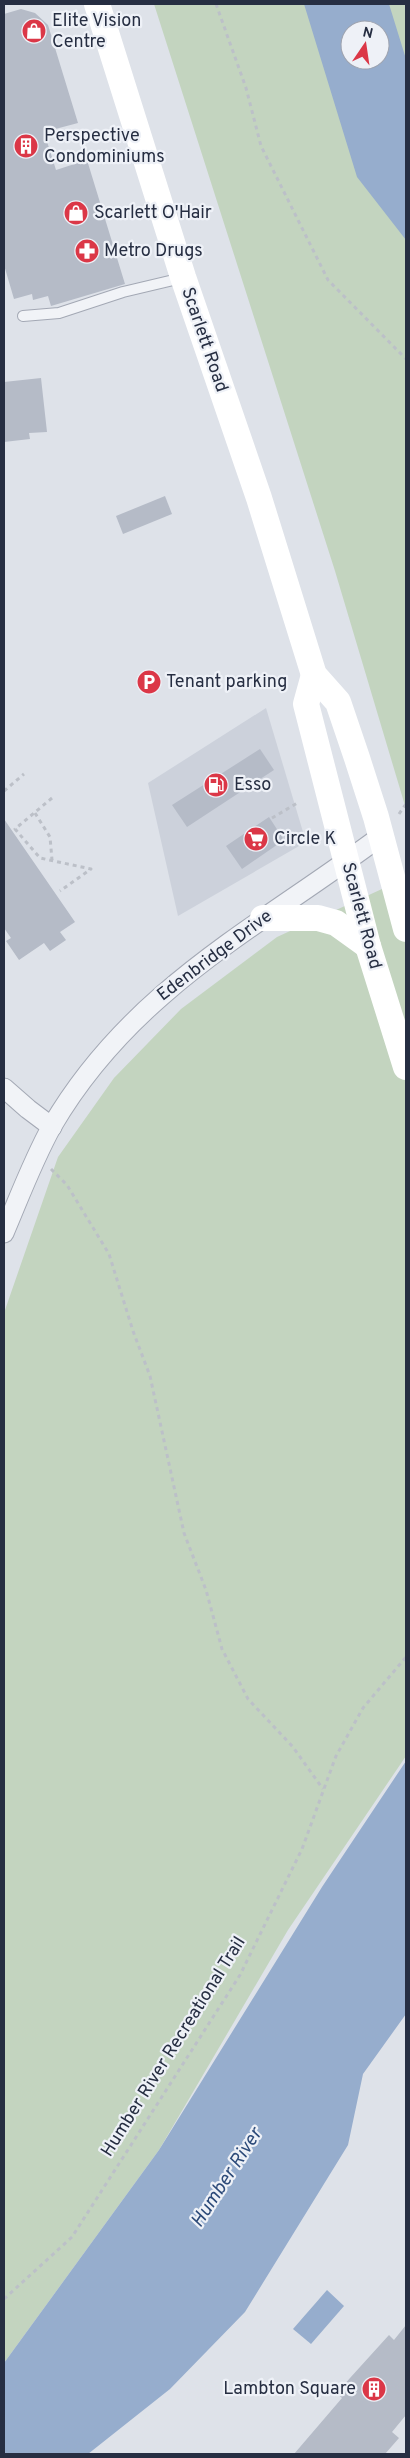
<svg xmlns="http://www.w3.org/2000/svg" width="410" height="2458" font-family="Overpass,sans-serif">
<style>
.built{fill:#ccd1db}
.green{fill:#c3d4bf;fill-rule:evenodd}
.water{fill:#96adcd;fill-rule:evenodd}
.building{fill:#b5bbc7}
.lines{fill:none;stroke-linecap:round;stroke-linejoin:round}
.lane-casing{stroke:#a3a8b4;stroke-width:12}
.street-casing{stroke:#a3a8b4;stroke-width:21}
.path{stroke:#bcc0c8;stroke-width:3;stroke-dasharray:4 4;stroke-linecap:butt}
.lane{stroke:#f1f3f7;stroke-width:10}
.street{stroke:#f1f3f7;stroke-width:19}
.secondary{stroke:#fff;stroke-width:26}
.labels{text-anchor:middle;dominant-baseline:central;stroke-width:4.5;stroke-linejoin:round;paint-order:stroke}
.poi-label{font-size:18px;fill:#262e42;stroke:#eef1f7;text-anchor:start}
.street-label{font-size:18px;fill:#262e42;stroke:#eef1f7}
.water-label{font-size:19px;font-style:italic;fill:#2c4a79;stroke:#eef1f7}
</style>
<rect width="100%" height="100%" fill="#dee2e9"/>
<path class="built" d="M266 708 306 842 178 916 148 783Z"/>
<g class="green">
<path d="M154 4H406V809L335 571ZM350 30H380V60H350Z"/>
<path d="M406 878V1756L288 1930 159 2150 4 2363V1313L58 1157 114 1078 181 1009 277 937Z"/>
</g>
<g class="water">
<path d="M304 4H389L406 59V240L357 177ZM350 30H380V60H350Z"/>
<path d="M406 1761V2014L363 2074 348 2145 245 2312 170 2389 88 2454H4V2363L159 2150 322 1887Z"/>
<path d="M327 2290 344 2306 311 2344 293 2329Z"/>
</g>
<g class="building">
<path d="M21 9 35 13 48 25 78 123 44 132 56 170 87 160 125 284 51 306 48 296 33 300 32 294 14 299 4 265V14Z"/>
<path d="M41 378 47 432 29 433 30 439 4 442V382Z"/>
<path d="M165 496 172 514 123 534 116 516Z"/>
<path d="M260 749 274 770 187 827 172 805Z"/>
<path d="M269 817 284 840 242 869 226 846Z"/>
<path d="M4 819 75 922 60 932 66 940 50 951 44 943 19 960 6 941 11 938 4 928Z"/>
<path d="M406 2325V2415L392 2432 399 2438 385 2454H294L342 2398 337 2393 350 2378 389 2335 394 2340Z"/>
</g>
<g class="lines">
<defs>
<path id="lane" d="M23 316 59 313 123 292 182 278"/>
<g id="street">
<path d="M4 1088 28 1109 52 1127"/>
<path d="M4 1233C19 1198 33 1160 52 1126 132 989 259 927 381 836"/>
</g>
</defs>
<use href="#lane" class="lane-casing"/>
<use href="#street" class="street-casing"/>
<g class="path">
<path d="M216 4 246 88 261 146 328 280 406 359"/>
<path d="M4 791 24 774"/>
<path d="M52 798 15 829 40 858 91 869 60 891"/>
<path d="M35 813 50 837 52 860"/>
<path d="M399 814 406 804"/>
<path d="M272 818 299 802"/>
<path d="M51 1169 67 1185 109 1254 133 1331 150 1376 184 1533 206 1590 222 1649 248 1699 293 1747 323 1789"/>
<path d="M4 2299 72 2237 240 1975 302 1849 336 1756 363 1708 406 1657"/>
</g>
<use href="#lane" class="lane"/>
<use href="#street" class="street"/>
<g class="secondary">
<path d="M97 4 183 277 259 498 314 675 338 702 357 758 376 817 406 929"/>
<path d="M314 675 306 704 368 946 406 1067"/>
<path d="M263 918H318L336 923 368 946"/>
</g>
</g>
<defs>
<symbol id="shop-disc" viewBox="-11 -11 22 22"><circle r="9.5" fill="#db3747" stroke="#eef1f7"/><path d="M-5-2.5h2.3a2.7 3.5 0 0 1 5.4 0H5L5.5 6h-11ZM-1.5-2.5h3a1.5 2.3 0 0 0-3 0Z" fill="#fff"/></symbol>
<symbol id="building-disc" viewBox="-11 -11 22 22"><circle r="9.5" fill="#db3747" stroke="#eef1f7"/><path d="M-4-6H4V6H1V3H-1V6H-4ZM-2.5-4.3h1.7v1.8h-1.7ZM.8-4.3h1.7v1.8H.8ZM-2.5-1h1.7V.8h-1.7ZM.8-1h1.7V.8H.8Z" fill="#fff"/></symbol>
<symbol id="pharmacy-disc" viewBox="-11 -11 22 22"><circle r="9.5" fill="#db3747" stroke="#eef1f7"/><path d="M-2-6h4v4h4v4h-4v4h-4v-4h-4v-4h4Z" fill="#fff"/></symbol>
<symbol id="parking-disc" viewBox="-11 -11 22 22"><circle r="9.5" fill="#db3747" stroke="#eef1f7"/><path d="M-3.5-5.5H1a3.5 3.5 0 0 1 0 7H-1V5.5H-3.5ZM-1-3.4V-.6H.8a1.4 1.4 0 0 0 0-2.8Z" fill="#fff"/></symbol>
<symbol id="fuel-disc" viewBox="-11 -11 22 22"><circle r="9.5" fill="#db3747" stroke="#eef1f7"/><path d="M-5.5-6h7V0h2V4h1.3V-2.5L3-4.5l.8-.8L6-3V5H2.5V1h-1V6h-7ZM-4.2-4.7v3.2H.2V-4.7Z" fill="#fff"/></symbol>
<symbol id="supermarket-disc" viewBox="-11 -11 22 22"><circle r="9.5" fill="#db3747" stroke="#eef1f7"/><path d="M-6-5.5h2.5l.6 2H6L4.5 2H-2.5L-4.4-4H-6ZM-1.5 3.2a1.3 1.3 0 1 0 .1 0ZM3 3.2a1.3 1.3 0 1 0 .1 0Z" fill="#fff"/></symbol>
</defs>
<g fill-rule="evenodd">
<use href="#shop-disc" x="20" y="17" width="28" height="28"/>
<use href="#building-disc" x="12" y="132" width="28" height="28"/>
<use href="#shop-disc" x="62" y="199" width="28" height="28"/>
<use href="#pharmacy-disc" x="73" y="237" width="28" height="28"/>
<use href="#parking-disc" x="135" y="668" width="28" height="28"/>
<use href="#fuel-disc" x="202" y="771" width="28" height="28"/>
<use href="#supermarket-disc" x="242" y="825" width="28" height="28"/>
<use href="#building-disc" x="360" y="2375" width="28" height="28"/>
</g>
<g class="labels">
<g class="poi-label">
<text x="52" y="21">Elite Vision<tspan x="52" dy="21">Centre</tspan></text>
<text x="44" y="136">Perspective<tspan x="44" dy="21">Condominiums</tspan></text>
<text x="94" y="213">Scarlett O'Hair</text>
<text x="104" y="251">Metro Drugs</text>
<text x="166" y="682">Tenant parking</text>
<text x="234" y="785">Esso</text>
<text x="274" y="839">Circle K</text>
<text x="356" y="2389" text-anchor="end">Lambton Square</text>
</g>
<g class="street-label">
<text transform="translate(204 340) rotate(71)">Scarlett Road</text>
<text transform="translate(361 916) rotate(75)">Scarlett Road</text>
<text transform="translate(215 956) rotate(-37)">Edenbridge Drive</text>
<text transform="translate(174 2047) rotate(-58)">Humber River Recreational Trail</text>
</g>
<g class="water-label">
<text transform="translate(227 2178) rotate(-57)">Humber River</text>
</g>
</g>
<rect width="410" height="2458" fill="none" stroke="#262e42" stroke-width="10"/>
<g transform="translate(365 45) rotate(13)"><circle r="24" fill="#eef1f7" stroke="#9ea3af"/>
<path d="M0-4L9 19L0 12L-9 19Z" fill="#db3747"/>
<text y="-8" font-size="14" font-weight="bold" text-anchor="middle" fill="#262e42">N</text>
</g>
</svg>
